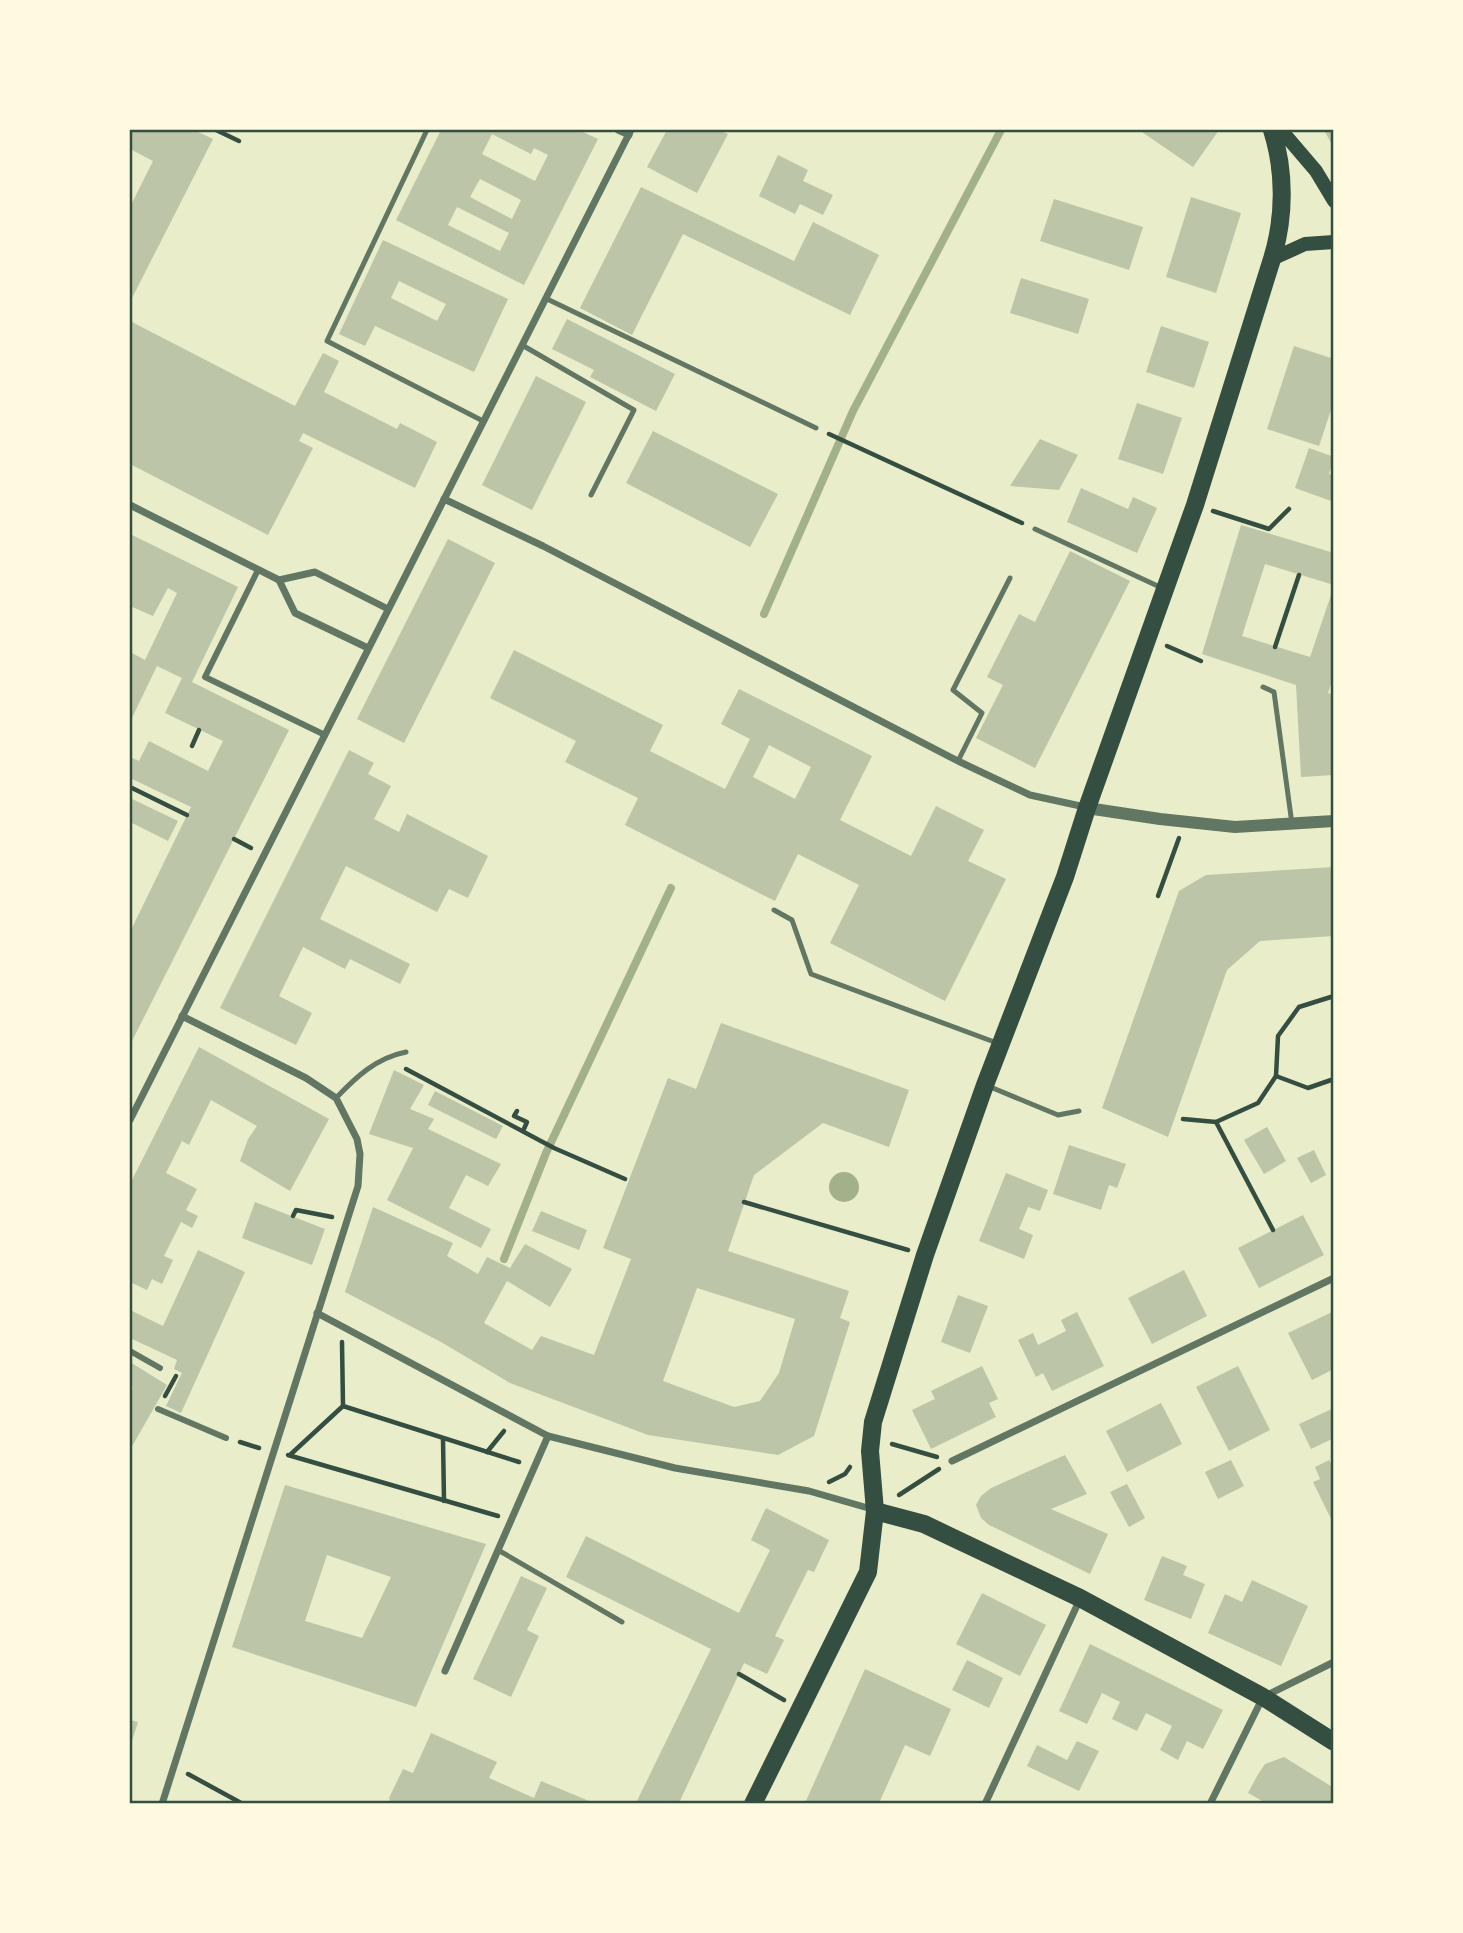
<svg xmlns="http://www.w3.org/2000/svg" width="1463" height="1933" font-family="'Asap Condensed',sans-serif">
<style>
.water{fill:#a3b18a}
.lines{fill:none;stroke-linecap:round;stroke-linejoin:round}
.stream{stroke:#a3b18a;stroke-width:8}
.building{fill:#bcc5a7;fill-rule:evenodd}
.path{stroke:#344e41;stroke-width:4.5}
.service{stroke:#617663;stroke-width:5}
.pedestrian{stroke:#617663;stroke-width:6}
.minor{stroke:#617663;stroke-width:7}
.tertiary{stroke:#617663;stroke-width:12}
.secondary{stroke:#344e41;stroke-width:14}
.primary{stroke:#344e41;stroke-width:18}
.neatline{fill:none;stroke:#344e41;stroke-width:2.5}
</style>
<rect width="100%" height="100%" fill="#e9edc9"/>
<circle class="water" cx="844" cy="1187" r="15"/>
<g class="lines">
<g class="stream">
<path d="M764 614 853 411 1001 130"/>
<path d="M504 1259 546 1153 671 888"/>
</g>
</g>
<g class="building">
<path d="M130 130H194L213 139 130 302V207L153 161 130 149Z"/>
<path d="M441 130H579L598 139 524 285 396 220ZM492 134 531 154 534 148 548 155 535 181 482 154ZM480 179 521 200 512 219 470 197ZM457 207 509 233 500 251 448 225Z"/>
<path d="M667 130H719L728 134 697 193 647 167Z"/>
<path d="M1139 130H1219L1193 167Z"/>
<path d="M1324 130H1334V148Z"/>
<path d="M778 155 808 170 803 181 833 195 823 215 800 204 795 214 759 196Z"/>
<path d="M641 187 794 261 813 222 879 255 850 315 683 234 632 335 580 308Z"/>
<path d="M1191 197 1241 213 1216 293 1166 277Z"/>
<path d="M1054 199 1143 227 1129 270 1040 241Z"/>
<path d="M383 240 508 299 474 372 375 326 365 346 339 334ZM399 281 446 304 437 321 391 298Z"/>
<path d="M1021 278 1089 299 1078 334 1010 313Z"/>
<path d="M567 319 675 374 656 411 590 377 594 370 552 349Z"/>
<path d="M130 321 295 406 323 353 339 361 324 392 397 429 400 423 437 442 415 488 303 433 299 441 313 448 268 535 130 464Z"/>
<path d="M1161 326 1209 342 1194 388 1146 372Z"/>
<path d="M1294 346 1334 359V401L1319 446 1267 429Z"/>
<path d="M536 376 586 402 532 510 482 485Z"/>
<path d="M1137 403 1182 418 1163 474 1118 459Z"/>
<path d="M653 431 778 494 750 547 626 483Z"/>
<path d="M1040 439 1078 455 1059 490 1010 486Z"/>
<path d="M1309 448 1334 457 1329 474 1334 476V502L1295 488Z"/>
<path d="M1081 488 1128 509 1133 497 1157 508 1137 553 1067 522Z"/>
<path d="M1241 525 1334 553V585L1265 564 1242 636 1310 657 1334 586V675L1328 693 1334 695V775L1301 777 1296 685 1202 654Z"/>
<path d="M130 534 238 587 192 682 289 730 132 1041 130 1040V932L191 807 130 778V757L139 761 149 741 208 771 223 741 165 713 182 678 157 666 130 722V652L145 660 177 593 168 588 153 616 130 606Z"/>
<path d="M448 539 495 563 404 743 357 719Z"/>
<path d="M1070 551 1130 581 1035 768 976 738 1003 685 987 677 1019 614 1035 622Z"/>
<path d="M514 650 663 725 650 751 725 789 750 739 721 724 739 689 872 756 840 820 911 856 936 806 984 830 968 861 1006 879 945 1001 830 943 859 885 798 854 775 901 625 825 638 798 565 762 576 741 490 698ZM769 745 811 767 795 799 753 777Z"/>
<path d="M349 750 374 763 368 774 391 786 374 819 399 832 407 814 488 856 468 898 449 889 437 912 346 866 320 919 410 964 400 984 350 959 345 969 303 947 279 996 312 1013 296 1045 220 1008Z"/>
<path d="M130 798 178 821 168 841 130 822Z"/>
<path d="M1334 867V936L1260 941 1227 970 1168 1137 1102 1108 1179 891 1206 875Z"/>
<path d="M721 1023 909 1090 889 1147 823 1123 754 1175 728 1251 849 1291 840 1318 850 1322 814 1436 778 1455 648 1435 510 1383 441 1342 345 1292 373 1207 453 1243 447 1256 478 1274 487 1257 510 1268 525 1244 572 1269 550 1307 507 1281 484 1323 532 1350 541 1336 594 1355 631 1259 603 1248 668 1078 696 1089ZM697 1288 795 1319 779 1373 760 1401 734 1407 663 1381Z"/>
<path d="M199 1047 329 1119 290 1191 240 1161 248 1139 257 1126 211 1100 189 1145 182 1141 166 1173 197 1189 186 1210 198 1216 192 1228 181 1222 164 1256 173 1260 162 1284 152 1279 147 1290 130 1282V1184Z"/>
<path d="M394 1070 424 1085 410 1109 434 1119 428 1129 501 1164 488 1186 466 1175 449 1208 491 1229 481 1248 387 1200 413 1148 369 1134Z"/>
<path d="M435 1091 503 1126 496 1139 428 1105Z"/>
<path d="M1267 1127 1286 1161 1264 1174 1244 1140Z"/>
<path d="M1069 1145 1126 1164 1117 1188 1109 1185 1101 1210 1053 1194Z"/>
<path d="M1314 1150 1326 1175 1311 1183 1297 1158Z"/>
<path d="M1006 1173 1048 1190 1040 1211 1028 1207 1019 1229 1033 1235 1024 1259 979 1241Z"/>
<path d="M255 1202 325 1229 312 1265 242 1238Z"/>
<path d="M541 1211 587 1230 579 1250 532 1231Z"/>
<path d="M1303 1215 1324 1255 1259 1288 1238 1248Z"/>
<path d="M198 1250 245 1272 181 1413 166 1406 182 1373 174 1369 177 1360 130 1338V1310L163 1326Z"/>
<path d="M1184 1270 1207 1316 1152 1344 1128 1298Z"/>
<path d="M958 1295 988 1306 970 1353 941 1342Z"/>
<path d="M1077 1312 1104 1366 1052 1391 1043 1373 1036 1377 1018 1340 1033 1333 1038 1345 1066 1331 1061 1320Z"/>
<path d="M1332 1312 1334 1369 1312 1380 1288 1333Z"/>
<path d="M130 1362 167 1385 130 1450V1394L133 1387 130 1385Z"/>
<path d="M982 1366 998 1399 989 1403 996 1417 931 1449 912 1410 935 1399 931 1391Z"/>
<path d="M1238 1366 1270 1430 1229 1451 1196 1387Z"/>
<path d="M1161 1403 1182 1444 1127 1472 1106 1431Z"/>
<path d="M1334 1408V1438L1311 1449 1299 1424Z"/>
<path d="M1065 1455 1087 1494 1051 1509 1108 1534 1090 1574 989 1525 981 1518 976 1505 981 1496 991 1488Z"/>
<path d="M1231 1460 1244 1486 1218 1499 1205 1472Z"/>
<path d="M1329 1460 1334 1469V1525L1313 1482 1320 1479 1315 1467Z"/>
<path d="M1127 1484 1145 1518 1129 1527 1110 1492Z"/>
<path d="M285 1485 486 1544 416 1707 232 1647ZM327 1555 391 1577 362 1638 305 1621Z"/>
<path d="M766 1508 829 1540 814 1572 808 1570 775 1636 784 1640 767 1674 744 1663 679 1803H636L711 1649 566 1577 586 1536 739 1613 770 1550 751 1540Z"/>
<path d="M1162 1556 1187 1566 1183 1575 1205 1584 1191 1619 1144 1600Z"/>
<path d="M521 1576 547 1588 527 1630 539 1636 511 1697 473 1679Z"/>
<path d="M1252 1580 1308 1606 1281 1666 1208 1633 1225 1594 1242 1602Z"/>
<path d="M982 1593 1046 1625 1020 1676 956 1644Z"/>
<path d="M1090 1644 1223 1710 1203 1749 1187 1741 1178 1760 1160 1750 1172 1726 1146 1713 1137 1731 1112 1719 1120 1702 1102 1693 1087 1724 1059 1711Z"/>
<path d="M967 1660 1003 1678 989 1708 952 1690Z"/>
<path d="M865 1669 951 1709 930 1756 905 1745 879 1803H805Z"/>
<path d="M130 1720 138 1722 130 1747Z"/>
<path d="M431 1733 497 1762 489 1778 534 1798 541 1781 594 1803H391L389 1798 403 1769 413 1773Z"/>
<path d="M1077 1741 1099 1751 1079 1791 1027 1766 1037 1745 1067 1760Z"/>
<path d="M1284 1757 1334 1788V1803H1266L1248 1793 1257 1776 1265 1764Z"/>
</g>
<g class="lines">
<g class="path">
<path d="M216 130 239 141"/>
<path d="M829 434 1022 523"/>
<path d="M1213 511 1269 529 1289 509"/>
<path d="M1167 646 1201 661"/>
<path d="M1275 647 1299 575"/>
<path d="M192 746 199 730"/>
<path d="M130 787 187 815"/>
<path d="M234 839 251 848"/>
<path d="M1158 896 1179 838"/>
<path d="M406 1069 554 1148 625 1179"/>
<path d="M1276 1076 1278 1036 1299 1007 1334 996"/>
<path d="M517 1111 514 1116 527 1122 523 1131"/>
<path d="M1183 1119 1216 1122 1273 1230"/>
<path d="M1216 1122 1258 1103 1276 1076 1308 1088 1334 1079"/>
<path d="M744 1202 908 1250"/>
<path d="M293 1216 296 1210 332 1217"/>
<path d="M165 1396 176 1376"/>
<path d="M343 1406 519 1462"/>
<path d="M443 1439 444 1501"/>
<path d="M240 1442 259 1448"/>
<path d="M892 1444 937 1457"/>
<path d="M487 1452 504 1431"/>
<path d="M291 1454 343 1406 342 1342"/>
<path d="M288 1455 498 1516"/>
<path d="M829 1482 845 1474 850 1467"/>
<path d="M899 1495 939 1469"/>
<path d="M739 1674 784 1700"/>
<path d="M188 1774 243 1804"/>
</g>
<g class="service">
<path d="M427 130 327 341 483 421"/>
<path d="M545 298 816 428"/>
<path d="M522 345 634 410 591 495"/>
<path d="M1035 529 1162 588"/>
<path d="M1263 687 1274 692 1292 824"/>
<path d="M958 761 982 713 953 690 1010 578"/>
<path d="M774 910 792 920 811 974 997 1043"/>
<path d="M988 1086 1058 1115 1079 1111"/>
<path d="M336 1098C356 1077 376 1058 406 1052"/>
<path d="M498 1550 622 1622"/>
</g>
<g class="pedestrian">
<path d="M258 570 205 677 325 735"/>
<path d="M130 1351 160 1368"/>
<path d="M158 1409 226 1438"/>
</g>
<g class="minor">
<path d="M618 130 629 135"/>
<path d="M444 499 543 546 958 761 1030 795 1085 807"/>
<path d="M130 505 279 580 295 613 368 648"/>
<path d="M279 580 315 572 388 609"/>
<path d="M130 1120 631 130"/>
<path d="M317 1313 548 1436 675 1468 809 1491 875 1510"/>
<path d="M952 1461 1334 1278"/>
<path d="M445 1671 548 1436"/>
<path d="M162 1804 358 1186 360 1154 357 1139 336 1098 306 1078 182 1016"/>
<path d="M985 1804 1080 1599"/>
<path d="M1210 1804 1263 1697 1334 1662"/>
</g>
<path class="tertiary" d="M1087 808 1160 819 1235 827 1334 821"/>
<g class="secondary">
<path d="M1281 130 1316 171 1334 201"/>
<path d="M1272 259 1305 244 1334 242"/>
</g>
<g class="primary">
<path d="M875 1511 924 1524 1080 1598 1263 1697 1334 1742"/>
<path d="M753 1804 868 1572 875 1511 870 1451 873 1422 925 1255 985 1085 1065 877 1087 808 1195 505 1272 259C1285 217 1285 171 1272 130"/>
</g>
</g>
<rect width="1463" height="1933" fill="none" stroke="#fefae0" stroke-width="262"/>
<rect x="131" y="131" width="1201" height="1671" class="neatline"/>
</svg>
